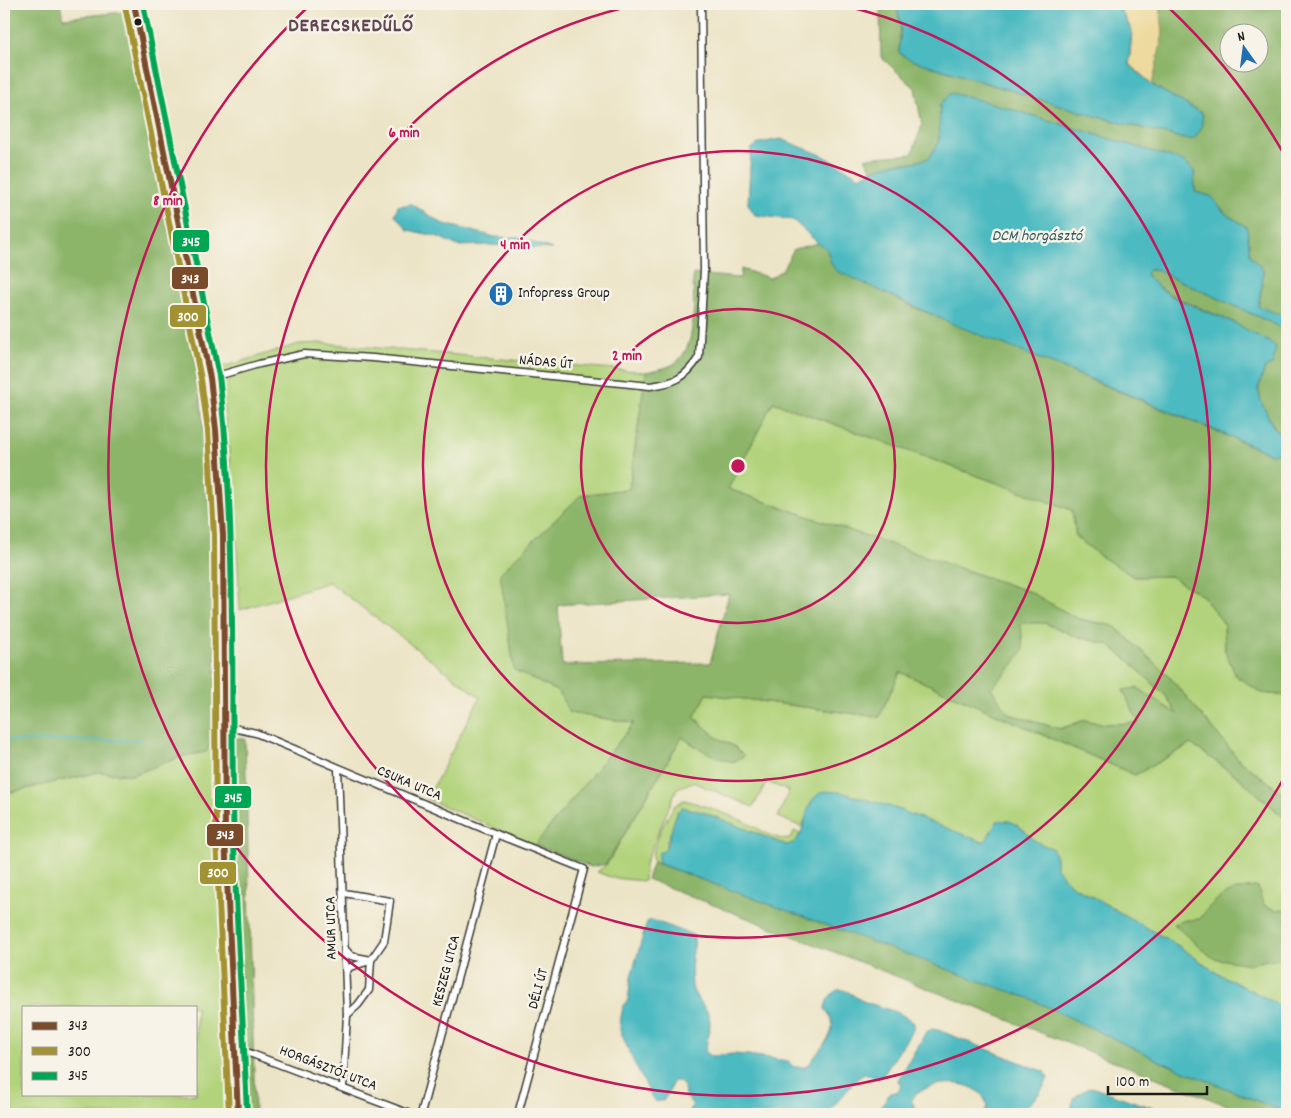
<svg xmlns="http://www.w3.org/2000/svg" width="1291" height="1118" font-family="Dekko,sans-serif">
<style>
.green{fill:#b2d37b;stroke:#67784c;fill-rule:evenodd}
.forest{fill:#8db56b;stroke:#546844;fill-rule:evenodd}
.sand{fill:#eeda9e;stroke:#857b5d}
.water{fill:#4bbac1;stroke:#346b6e}
.lines{fill:none;stroke-linecap:round;stroke-linejoin:round}
.stream{stroke:#4bbac1;stroke-width:2}
.street-casing{stroke:#3b3a36;stroke-width:9}
.primary-casing{stroke:#3b3a36;stroke-width:12}
.street{stroke:#fff;stroke-width:6}
.primary{stroke:#edc569;stroke-width:10}
.bus-1-casing{stroke:#f7f3e8;stroke-width:10}
.bus-2-casing{stroke:#f7f3e8;stroke-width:10}
.bus-3-casing{stroke:#f7f3e8;stroke-width:10}
.bus-1{stroke:#7a4b2a;stroke-width:6}
.bus-2{stroke:#a29233;stroke-width:6}
.bus-3{stroke:#00a651;stroke-width:6}
.ring{fill:none;stroke:#c2185b;stroke-width:2.5}
.bus-dot{fill:#1c1c1c;stroke:#f7f3e8;stroke-width:2}
.labels{text-anchor:middle;dominant-baseline:central;stroke-width:5;stroke-linejoin:round;paint-order:stroke}
.poi-label{font-size:15px;fill:#1c1c1c;stroke:#f7f3e8;text-anchor:start}
.street-label{font-size:15px;fill:#1c1c1c;stroke:#f7f3e8}
.water-label{font-size:16px;font-style:italic;fill:#2f5b5e;stroke:#f7f3e8}
.district-label{font-size:20px;font-weight:bold;letter-spacing:1px;fill:#614753;stroke:#f7f3e8}
.centre{fill:#c2185b;stroke:#f7f3e8;stroke-width:2.5}
.ring-label{font-size:15px;text-anchor:middle;font-weight:bold;fill:#c2185b;stroke:#f7f3e8;stroke-width:5;stroke-linejoin:round;paint-order:stroke}
.line-badge{stroke:#f7f3e8;stroke-width:2}
.badge-label{font-size:14px;text-anchor:middle;font-weight:bold;fill:#fff}
</style>
<rect width="100%" height="100%" fill="#f7f3e8"/>
<filter id="ink" filterUnits="userSpaceOnUse"><feTurbulence type="fractalNoise" baseFrequency=".02" numOctaves="2"/><feDisplacementMap in="SourceGraphic" scale="10" xChannelSelector="R" yChannelSelector="G"/><feConvolveMatrix kernelMatrix="1 2 1 2 8 2 1 2 1" color-interpolation-filters="sRGB"/></filter>
<filter id="wash" filterUnits="userSpaceOnUse"><feTurbulence type="fractalNoise" baseFrequency=".0096" numOctaves="4" result="noise"/><feDisplacementMap in="SourceGraphic" scale="20" xChannelSelector="R" yChannelSelector="G"/><feGaussianBlur stdDeviation="1.12" result="paint"/><feColorMatrix in="noise" values="0 0 0 0 0 0 0 0 0 0 0 0 0 0 0 0 0 1.4 0 .05"/><feComposite in="paint" operator="in"/></filter>
<g filter="url(#wash)">
<rect width="100%" height="100%" fill="#ece4c6"/>
<g class="green">
<path d="M323 343 646 372 629 489 581 495 514 670 559 692 569 713 634 723 535 845 427 799 480 697 329 582 240 610 235 504 219 368 299 344Z"/>
<path d="M773 402 1072 510 1076 537 1134 577 1170 576 1203 596 1224 624 1225 651 1262 693 1287 696V796L1240 761 1167 674 1114 626 1078 619 1030 592 728 489Z"/>
<path d="M1021 622 1045 623 1075 636 1109 645 1128 660 1166 696 1178 715 1137 688 1123 690 1140 723 1101 724 1085 720 1060 729 1009 714 991 688 1014 664Z"/>
<path d="M900 672 1135 775 1191 744 1238 777 1287 820V1009L1217 973 1177 945 1070 884 1055 868 1052 849 1036 842 1022 828 991 830 986 841H977L892 807 840 792 814 798 802 827 778 817 789 791 767 782 753 807 693 782 677 788 645 864 644 881 613 878 597 872 607 864 682 737 695 746 735 747 716 737 694 717 707 694 879 717Z"/>
<path d="M215 735 229 736 231 901 242 1114H15L4 1089V794L99 772 132 775 183 756 206 752ZM24 1007H196V1094H24Z"/>
<path d="M684 800C704 805 724 813 743 821 755 826 777 842 790 839L794 831 800 834C797 841 794 844 786 845L703 812 677 811 673 827 666 843V848L658 857 659 864 653 862 652 855 661 829 674 806Z"/>
</g>
<g class="forest">
<path d="M4 4H60L63 18 125 12 198 374 212 506 216 619 215 735 206 752 183 756 132 775 99 772 4 794Z"/>
<path d="M880 4H896L901 25 899 53 930 66 1095 116 1185 139 1203 114 1152 85 1129 63 1132 31 1120 9 1105 4H1287V318L1258 307 1262 286 1263 270 1250 255 1247 227 1226 214 1211 196 1195 192 1194 171 1184 161 991 103 940 104 939 142 929 158 910 163H896L872 170 865 158 912 154 922 125 915 88 881 57ZM1228 32H1258V62H1228Z"/>
<path d="M818 243 827 249 830 260 906 304 1271 454 1281 451 1287 445V696L1262 693 1236 676 1225 651 1224 624 1203 596 1170 576 1134 577 1099 555 1076 537 1072 510 773 402 728 489 1030 592 1078 619 1114 626 1167 674 1240 761 1287 796V820L1238 777 1191 744 1135 775 900 672 879 717 707 694 694 717 716 737 735 747 744 756 733 762C712 757 700 749 682 737L606 864 591 867 535 845 634 723 569 713 559 692 514 670 500 573 581 495 629 489 646 372C654 370 664 369 672 365 699 350 693 301 693 274L740 278 741 269 770 278 782 270 794 249ZM729 594 710 663 562 665 558 605ZM1021 623H1045L1075 636 1109 645 1128 660 1166 696 1177 714 1138 688 1123 690 1139 723 1101 724 1085 720 1060 729 1009 714 991 688 1014 664 1023 650Z"/>
<path d="M1149 270H1156L1287 330V443C1277 431 1256 404 1259 387 1260 381 1263 374 1265 368L1235 323 1175 297 1153 283 1146 273Z"/>
<path d="M229 736 245 739 255 1114H242L231 901Z"/>
<path d="M653 862 1029 997 1162 1062 1287 1113V1114H1249L647 879Z"/>
<path d="M1257 887 1264 905 1276 910H1287V958L1268 960 1249 964 1213 958 1173 924 1186 920 1200 919C1215 897 1230 888 1257 887Z"/>
</g>
<path class="sand" d="M1105 4H1160L1163 34 1152 85 1129 63 1132 31 1120 9Z"/>
<g class="water">
<path d="M896 4H1105L1120 9 1132 31 1129 64 1152 85 1203 114 1201 129 1194 139H1185L1095 116 911 60 899 53 901 25Z"/>
<path d="M951 93 991 103 1184 161 1194 171 1195 192 1211 196 1226 214 1247 227 1250 255 1263 270 1262 286 1258 306 1287 318V330L1156 270H1149L1146 274C1165 301 1206 309 1234 323 1248 330 1262 338 1276 346L1273 364 1265 368 1258 389 1261 401 1273 426 1287 445 1281 451 1272 454 1135 397 955 325 835 270 830 260 827 249 818 243 793 220 755 215 748 204 751 149 760 143 781 139 824 156 860 177 872 170 896 163H910L929 158 939 142 940 104Z"/>
<path d="M412 204 441 223 495 237 520 238 552 249 491 245 458 246 436 236 408 230 395 215 398 206Z"/>
<path d="M825 791 840 792 892 807 983 842C989 839 993 827 997 821 1016 818 1021 829 1034 840 1039 844 1046 846 1052 848L1056 857V868L1070 884 1177 945 1217 973 1287 1009V1113L1162 1062 1029 998 982 982 659 864 658 857 659 852H663C672 840 671 817 682 807L703 812 786 845C806 844 803 809 815 797 818 794 822 792 825 791Z"/>
<path d="M652 920 693 935C696 944 693 949 692 958 691 966 691 977 692 986 694 997 703 1003 708 1013 713 1024 707 1040 705 1051L711 1056 733 1054 748 1055 788 1061 794 1067H805L809 1065C819 1047 845 1030 825 1009 825 1003 831 992 838 990 847 988 855 998 863 1001 880 1008 900 1010 914 1023V1028L882 1077 879 1078 864 1074 858 1078 831 1109 829 1114H687L693 1105 685 1095 684 1086 680 1081H674C668 1089 668 1104 654 1101L635 1065 620 1030 621 1017 623 1007 628 1000 631 977 647 922Z"/>
<path d="M932 1029 938 1030 1045 1072 1048 1078C1041 1096 1031 1101 1019 1114H984L987 1107C984 1076 925 1078 911 1100L915 1108V1114H874L882 1105 890 1093 897 1092 901 1086 898 1080 926 1032Z"/>
<path d="M1091 1087 1162 1111 1179 1114H1071C1072 1097 1076 1094 1091 1087Z"/>
</g>
<g class="lines">
<path class="stream" d="M4 741 143 740"/>
</g>
</g>
<g filter="url(#ink)">
<g class="lines">
<defs>
<g id="street">
<path d="M210 378 259 364 304 354 373 358 650 386C674 383 685 379 699 357L704 270 701 4"/>
<path d="M224 726 256 733 496 834 584 869 518 1114"/>
<path d="M338 768 347 1015 343 1087"/>
<path d="M344 893 390 901 384 941 371 960 369 990 358 1005 347 1015"/>
<path d="M345 949 351 956 371 960"/>
<path d="M346 972 350 967 370 961"/>
<path d="M236 1048 410 1114"/>
<path d="M421 1114 496 834"/>
</g>
<path id="primary" d="M134 4 210 378C230 516 222 658 224 797 225 903 235 1008 238 1114"/>
</defs>
<use href="#street" class="street-casing"/>
<use href="#primary" class="primary-casing"/>
<use href="#street" class="street"/>
<use href="#primary" class="primary"/>
<defs>
<path id="bus-1" d="M134 4 210 378 216 430 223 535 225 837 238 1114"/>
<path id="bus-2" d="M125 6 201 379 208 431 214 535 216 837 229 1114"/>
<path id="bus-3" d="M143 4 219 376C236 516 231 656 233 796 234 902 243 1008 247 1114"/>
</defs>
<use href="#bus-1" class="bus-1-casing"/>
<use href="#bus-2" class="bus-2-casing"/>
<use href="#bus-3" class="bus-3-casing"/>
<use href="#bus-1" class="bus-1"/>
<use href="#bus-2" class="bus-2"/>
<use href="#bus-3" class="bus-3"/>
</g>
</g>
<g class="ring">
<circle cx="738" cy="466" r="157"/>
<circle cx="738" cy="466" r="315"/>
<path d="M836 4A472 472 0 1 1 640 4"/>
<path d="M1285 776A629 629 0 1 1 309 6M1167 6A629 629 0 0 1 1285 156"/>
</g>
<defs>
<symbol id="building-disc" viewBox="-11 -11 22 22"><circle r="9.5" fill="#1f6fb2" stroke="#f7f3e8"/><path d="M-4-6H4V6H1V3H-1V6H-4ZM-2.5-4.3h1.7v1.8h-1.7ZM.8-4.3h1.7v1.8H.8ZM-2.5-1h1.7V.8h-1.7ZM.8-1h1.7V.8H.8Z" fill="#fff"/></symbol>
</defs>
<g fill-rule="evenodd">
<use href="#building-disc" x="487" y="280" width="28" height="28"/>
</g>
<circle class="bus-dot" cx="138" cy="22" r="4.5"/>
<g class="labels">
<g class="poi-label">
<text x="518" y="294">Infopress Group</text>
</g>
<g class="street-label">
<text transform="translate(546 363) rotate(5)">NÁDAS ÚT</text>
<text transform="translate(409 784) rotate(23)">CSUKA UTCA</text>
<text transform="translate(332 928) rotate(-91)">AMUR UTCA</text>
<text transform="translate(447 971) rotate(-75)">KESZEG UTCA</text>
<text transform="translate(539 989) rotate(-75)">DÉLI ÚT</text>
<text transform="translate(328 1069) rotate(21)">HORGÁSZTÓI UTCA</text>
</g>
<g class="water-label">
<text x="1037" y="236">DCM horgásztó</text>
</g>
<g class="district-label">
<text x="351" y="27">DERECSKEDŰLŐ</text>
</g>
</g>
<circle cx="738" cy="466" r="8" class="centre"/>
<g class="ring-label">
<text x="404" y="137">6 min</text>
<text x="168" y="205">8 min</text>
<text x="515" y="249">4 min</text>
<text x="627" y="360">2 min</text>
</g>
<g class="line-badge">
<rect x="172" y="229" width="38" height="24" rx="5" fill="#00a651"/>
<rect x="171" y="266" width="38" height="24" rx="5" fill="#7a4b2a"/>
<rect x="169" y="304" width="38" height="24" rx="5" fill="#a29233"/>
<rect x="214" y="785" width="38" height="24" rx="5" fill="#00a651"/>
<rect x="206" y="823" width="38" height="24" rx="5" fill="#7a4b2a"/>
<rect x="199" y="861" width="38" height="24" rx="5" fill="#a29233"/>
</g>
<g class="badge-label">
<text x="191" y="246">345</text>
<text x="190" y="283">343</text>
<text x="188" y="321">300</text>
<text x="233" y="802">345</text>
<text x="225" y="839">343</text>
<text x="218" y="877">300</text>
</g>
<rect width="1291" height="1118" fill="none" stroke="#f7f3e8" stroke-width="20"/>
<rect x="22" y="1006" width="175" height="90" fill="#f7f3e8" stroke="#9f9d96"/>
<rect x="32" y="1022" width="25" height="8" fill="#7a4b2a" stroke="#9f9d96"/>
<text x="68" y="1030" font-size="15" fill="#1c1c1c">343</text>
<rect x="32" y="1047" width="25" height="8" fill="#a29233" stroke="#9f9d96"/>
<text x="68" y="1056" font-size="15" fill="#1c1c1c">300</text>
<rect x="32" y="1072" width="25" height="8" fill="#00a651" stroke="#9f9d96"/>
<text x="68" y="1080" font-size="15" fill="#1c1c1c">345</text>
<g transform="translate(1244 48) rotate(346)"><circle r="24" fill="#f7f3e8" stroke="#9f9d96"/>
<path d="M0-4L9 19L0 12L-9 19Z" fill="#1f6fb2"/>
<text y="-8" font-size="14" font-weight="bold" text-anchor="middle" fill="#1c1c1c">N</text>
</g>
<path d="M1108 1086v8h99v-8" fill="none" stroke="#1c1c1c" stroke-width="2.5"/>
<text x="1116" y="1086" font-size="15" fill="#1c1c1c" stroke="#f7f3e8" stroke-width="4" paint-order="stroke">100 m</text>
</svg>
